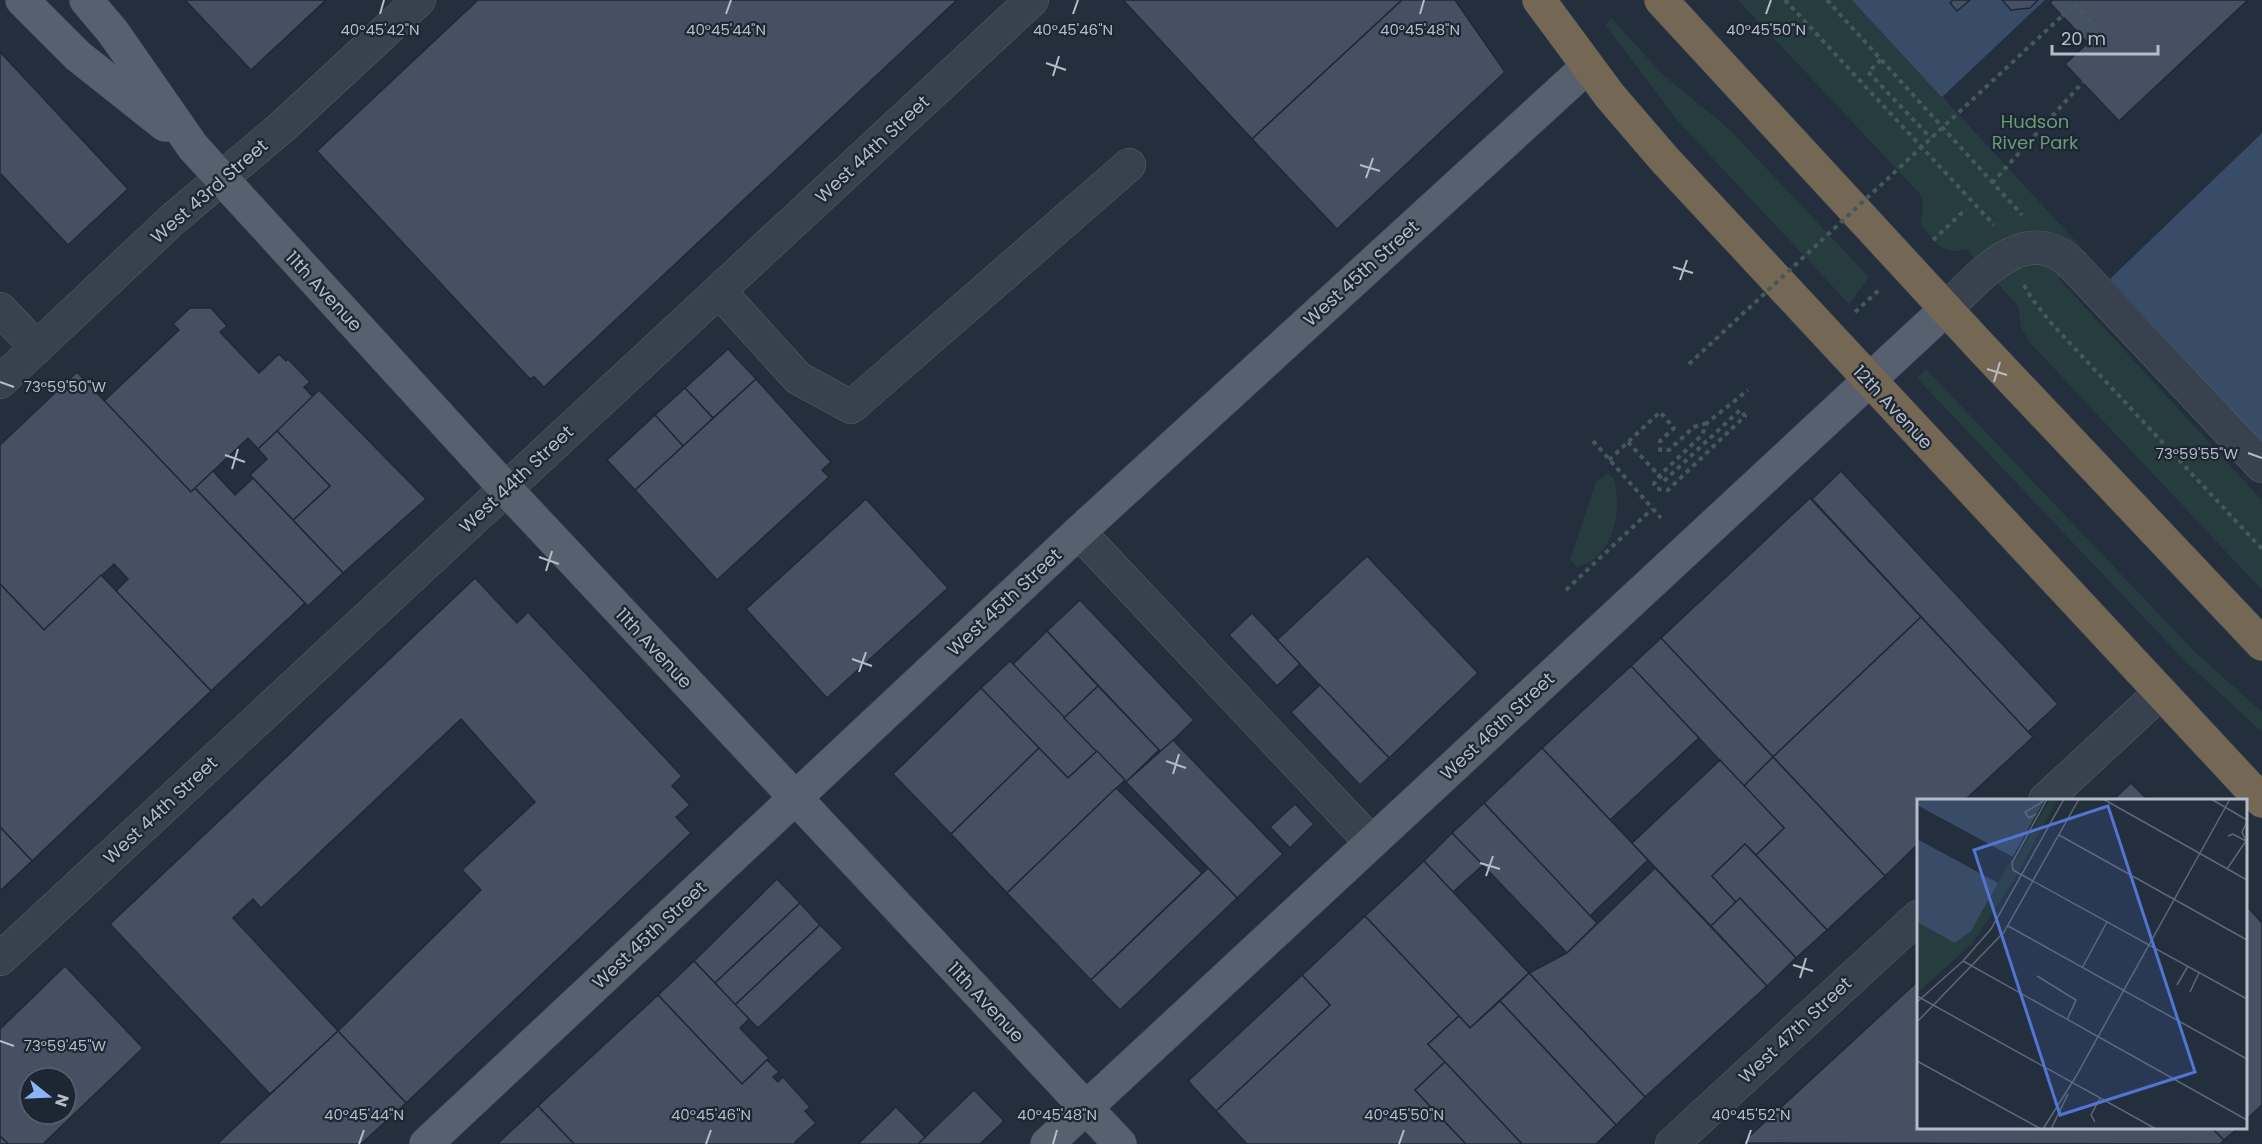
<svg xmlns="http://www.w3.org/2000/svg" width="2262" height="1144" font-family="Poppins,sans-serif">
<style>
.green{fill:#263c3f}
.water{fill:#394c67}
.pier{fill:#242f3e}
.building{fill:#455162;stroke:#1f2835;stroke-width:1.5;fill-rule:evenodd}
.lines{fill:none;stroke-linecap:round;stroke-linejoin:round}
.minor-casing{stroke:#565f6c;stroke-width:34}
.major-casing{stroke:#414a57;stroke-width:34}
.highway-casing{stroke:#434c59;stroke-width:34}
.path{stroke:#44595c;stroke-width:4;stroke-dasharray:4.5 4.5;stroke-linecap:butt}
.minor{stroke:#38414e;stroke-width:33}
.major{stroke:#56606e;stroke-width:33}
.highway{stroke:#746855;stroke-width:33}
.path-bridge{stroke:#44595c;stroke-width:4;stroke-dasharray:4.5 4.5;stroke-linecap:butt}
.ticks{fill:none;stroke:#b4bcc9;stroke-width:2}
.labels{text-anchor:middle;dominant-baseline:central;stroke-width:4.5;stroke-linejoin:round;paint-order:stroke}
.park-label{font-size:18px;fill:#6b9a76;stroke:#1d2633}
.street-label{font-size:18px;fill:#b4bcc9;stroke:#1d2633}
.inset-road{fill:none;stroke:#5e6776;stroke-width:1.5}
.view{fill:#5274d3;fill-opacity:0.15;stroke:#5274d3;stroke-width:3}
.inset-edge{fill:none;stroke:#b4bcc9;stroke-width:3}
.ticks-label{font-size:15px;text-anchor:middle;fill:#b4bcc9;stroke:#1d2633;stroke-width:4.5;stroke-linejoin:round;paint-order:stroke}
</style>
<rect width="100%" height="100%" fill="#242f3e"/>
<g class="green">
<path d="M1738 0H2262L2110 279 2087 253 2059 279 2262 500V590L2031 344 2021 328 2018 306 1966 249C1946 257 1932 241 1921 225L1923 201 1920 194Z"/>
<path d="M1611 18 1662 74 1729 129 1869 277 1849 304 1678 121 1605 25Z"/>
<path d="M1926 369 2194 651 2262 712V732L2185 661 1917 378Z"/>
<path d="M1607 474 1614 478C1622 509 1615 558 1577 567L1570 559 1596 482Z"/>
</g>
<path class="water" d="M1852 0H2262V443Z"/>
<path class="pier" d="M2045 0H2262V133L2110 279 1942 97Z"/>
<g class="building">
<path d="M185 0H326L251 70Z"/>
<path d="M478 0H957L544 387 534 377 530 379 317 151Z"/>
<path d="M1123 0H1402L1252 139Z"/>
<path d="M1402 0H1455L1505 72 1337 229 1252 139Z"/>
<path d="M1953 0H1970L1957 11 1950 3Z"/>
<path d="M2002 0H2038L2030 8 2011 10Z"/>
<path d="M2053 0H2248L2119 121 2065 64 2088 43 2050 3Z"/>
<path d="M0 52 128 189 68 245 0 173Z"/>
<path d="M190 308H211L227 326 220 332 259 373 279 354 286 361 288 359 310 382 304 387 313 397 258 449 248 438 191 492 104 401 179 330 173 324Z"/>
<path d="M728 349 756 379 713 418 685 388Z"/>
<path d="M77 372 191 492 195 488 305 603 211 691 116 591 128 579 114 564 44 630 0 584V445Z"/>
<path d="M756 379 831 462 822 470 829 477 717 580 635 490Z"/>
<path d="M685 388 713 418 683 446 655 415Z"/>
<path d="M319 390 426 499 343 573 293 520 330 486 277 431Z"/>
<path d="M655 415 683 446 635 490 607 460Z"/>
<path d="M277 431 330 486 293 520 250 475 267 459 258 449Z"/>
<path d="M213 471 235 495 253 478 343 573 308 606 195 488Z"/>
<path d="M1841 471 2058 704 2028 732 1812 499Z"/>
<path d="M1810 498 1921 617 1773 757 1661 638Z"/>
<path d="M866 499 948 588 827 698 746 609Z"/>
<path d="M1367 556 1478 673 1389 758 1277 640Z"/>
<path d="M101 575 211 691 32 861 0 827V584L44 630Z"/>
<path d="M475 578 517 623 528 612 682 776 672 786 690 805 676 817 691 833 406 1103 338 1031 270 1094 110 924ZM461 719 535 802 462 870 481 890 338 1031 233 918 253 899 261 908Z"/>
<path d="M1080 600 1194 720 1161 752 1047 631Z"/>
<path d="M1252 613 1300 664 1277 686 1229 635Z"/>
<path d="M1921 617 2033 737 1965 800H1918V844L1885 876 1773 757Z"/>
<path d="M1047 631 1098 686 1064 718 1013 664Z"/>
<path d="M1661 638 1773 757 1744 786 1631 666Z"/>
<path d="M1010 661 1097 751 1068 778 981 688Z"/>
<path d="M1631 666 1699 738 1610 820 1542 748Z"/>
<path d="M1320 685 1389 758 1360 785 1291 712Z"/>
<path d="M1098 686 1159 750 1126 782 1064 718Z"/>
<path d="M981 688 1039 748 951 834 893 774Z"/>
<path d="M1173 740 1283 854 1237 898 1126 782Z"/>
<path d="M1039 748 1068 778 1097 751 1125 780 1007 893 951 834Z"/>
<path d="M1542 748 1648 860 1590 916 1484 803Z"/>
<path d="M1773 757 1885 876 1827 930 1756 855 1784 828 1744 786Z"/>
<path d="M1720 760 1784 828 1756 855 1745 844 1712 876 1736 902 1711 926 1632 843Z"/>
<path d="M2131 783 2148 800H2113Z"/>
<path d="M1116 788 1202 873 1091 980 1007 893Z"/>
<path d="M1484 803 1597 923 1567 953 1452 833Z"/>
<path d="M1295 804 1314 824 1290 848 1270 827Z"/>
<path d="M0 827 32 861 0 891Z"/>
<path d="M1452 833 1483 865 1453 892 1424 861Z"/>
<path d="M1745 844 1827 930 1796 958 1740 898 1736 902 1712 876Z"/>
<path d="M1424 861 1529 973 1470 1028 1365 916Z"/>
<path d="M1208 868 1237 898 1120 1010 1091 980Z"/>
<path d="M1655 868 1767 986 1645 1097 1529 973 1567 953Z"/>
<path d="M777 879 800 903 715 983 694 961Z"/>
<path d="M1740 898 1796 958 1767 986 1711 926Z"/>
<path d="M800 903 820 925 735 1005 715 983Z"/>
<path d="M2246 905 2262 923V1105L2246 1120Z"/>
<path d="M1365 916 1459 1016 1428 1044 1445 1062 1415 1090 1466 1144H1247L1216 1111 1330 1005 1302 975Z"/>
<path d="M820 925 843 948 758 1028 735 1005Z"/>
<path d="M694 961 749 1019 740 1028 769 1058 742 1084 658 995Z"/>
<path d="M65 966 143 1048 43 1144H8L0 1136V1029ZM30 1078H66V1114H30Z"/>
<path d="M1529 973 1645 1097 1616 1125 1500 1001Z"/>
<path d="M1302 975 1330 1005 1216 1111 1188 1081Z"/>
<path d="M1918 981V1128H2212L2224 1140 2220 1144 1742 1143Z"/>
<path d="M658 995 742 1084 767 1060 779 1072 773 1077 778 1082 783 1077 810 1107 805 1111 816 1123 795 1142 797 1144H574L538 1106Z"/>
<path d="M1500 1001 1616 1125 1596 1144H1522L1428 1044 1459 1016 1470 1028Z"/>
<path d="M338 1031 406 1103 361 1144H217Z"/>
<path d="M1445 1062 1522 1144H1466L1415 1090Z"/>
<path d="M974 1090 1004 1121 980 1144H918Z"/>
<path d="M538 1106 574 1144H497Z"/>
<path d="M896 1107 925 1137 918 1144H858Z"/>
<path d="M2212 1128H2238L2224 1140Z"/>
<path d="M0 1136 8 1144H0Z"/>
</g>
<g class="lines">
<defs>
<g id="minor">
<path d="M719 291 798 378 851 407 1129 165"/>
<path d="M0 309 37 348"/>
<path d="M1946 309C1980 276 2026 219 2073 265L2262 466"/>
<path d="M0 382 173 219 282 127 419 0"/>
<path d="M1079 532 1371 842"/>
<path d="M2045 800 2161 692"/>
<path d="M0 959 1032 0"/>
<path d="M1672 1144 1918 917"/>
</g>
<g id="major">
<path d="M22 0 78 56 165 125"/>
<path d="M86 0 113 32 193 147 505 488 1120 1144"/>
<path d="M426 1144 1079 532 1587 67"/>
<path d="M1047 1144 1946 309"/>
</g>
<g id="highway">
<path d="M1539 0 1610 96 1665 160 2262 801"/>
<path d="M1661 0 1982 348 2262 644"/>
</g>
</defs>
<use href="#minor" class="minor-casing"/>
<use href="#major" class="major-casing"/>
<use href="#highway" class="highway-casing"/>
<g class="path">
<path d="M1785 0 1994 225"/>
<path d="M1827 0 2022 215"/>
<path d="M2062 16 2075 4 2095 26"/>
<path d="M1881 60 1868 72 1931 138"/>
<path d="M1992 183 2083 82"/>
<path d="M1933 240 1966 209"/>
<path d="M2024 285 2032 299 2052 324 2262 549"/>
<path d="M1855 312 1880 289"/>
<path d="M1593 441 1661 518"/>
<path d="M1628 442 1664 481"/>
<path d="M1609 460 1660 412 1674 428 1660 441V450H1669L1694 427 1707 423"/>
<path d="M1566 590 1652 509"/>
</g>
<use href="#minor" class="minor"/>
<use href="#major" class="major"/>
<use href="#highway" class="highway"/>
<g class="path-bridge">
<path d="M1689 364 2062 16"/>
<path d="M1664 481 1740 410 1745 416 1668 490 1657 489 1654 484 1657 478 1702 435 1707 423 1748 390"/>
</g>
</g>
<path class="ticks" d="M380 14 384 0M726 14 731 0M1073 14 1078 0M1420 14 1424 0M1766 14 1771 0M1046 63 1066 70M1053 76 1059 56M1360 165 1380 171M1366 178 1373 158M1673 267 1693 273M1680 280 1687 260M1987 369 2007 375M0 382 14 387M1994 382 2000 362M2248 453 2262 458M225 455 245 462M232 469 238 449M539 557 559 564M546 571 552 551M852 659 872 666M859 672 866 652M1166 761 1186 768M1173 774 1179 754M1480 863 1500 869M1486 876 1493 856M1793 965 1813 971M1800 978 1806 958M0 1041 14 1046M359 1144 364 1130M706 1144 711 1130M1053 1144 1057 1130M1399 1144 1404 1130M1746 1144 1751 1130"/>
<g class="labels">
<g class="park-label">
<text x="2035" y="121">Hudson<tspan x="2035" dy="21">River Park</tspan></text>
</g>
<g class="street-label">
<text transform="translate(872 149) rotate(-43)">West 44th Street</text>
<text transform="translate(209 191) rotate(-41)">West 43rd Street</text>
<text transform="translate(1361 273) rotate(-42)">West 45th Street</text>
<text transform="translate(324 291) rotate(47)">11th Avenue</text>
<text transform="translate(1893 407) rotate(47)">12th Avenue</text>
<text transform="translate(516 479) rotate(-43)">West 44th Street</text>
<text transform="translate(1004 602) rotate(-43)">West 45th Street</text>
<text transform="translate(654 648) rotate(47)">11th Avenue</text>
<text transform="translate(1497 726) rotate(-43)">West 46th Street</text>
<text transform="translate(160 810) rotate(-43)">West 44th Street</text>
<text transform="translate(649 935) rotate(-43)">West 45th Street</text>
<text transform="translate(986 1002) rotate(47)">11th Avenue</text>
<text transform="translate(1795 1030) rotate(-43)">West 47th Street</text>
</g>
</g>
<g transform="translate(1917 799)">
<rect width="330" height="330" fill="#242f3e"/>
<path d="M0 0 112 28 94 61 97 64 133 0H141L97 81 56 144 0 194Z" fill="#263c3f"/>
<path d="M0 0H128L54 132 38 144 0 123Z" fill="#394c67"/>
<path d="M0 6 96 58 81 84 0 40Z" fill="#242f3e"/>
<path class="inset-road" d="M186 0 330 81M294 0 330 21M119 15 112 19 108 13 127 2M142 36 330 141M329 42 325 33 330 23M310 70 329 42 316 35 311 37M105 76 96 71 95 64 130 0M105 76 330 200M91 127 330 260M46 162 330 321M165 169 190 123M120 177 159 201 150 221M260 186 271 167M273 193 282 174M0 197 239 330M0 203 46 162 74 130 147 0M0 223 87 133 162 0M0 262 124 330M178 323 174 316 183 299M126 330 158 279 313 0M134 330 151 295"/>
<path class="view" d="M191 7 278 273 143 316 57 51Z"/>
<rect width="330" height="330" class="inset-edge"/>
</g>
<g class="ticks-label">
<text x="380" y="35">40°45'42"N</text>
<text x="726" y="35">40°45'44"N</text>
<text x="1073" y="35">40°45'46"N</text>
<text x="1420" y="35">40°45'48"N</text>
<text x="1766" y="35">40°45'50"N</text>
<text x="65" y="392">73°59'50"W</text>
<text x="2197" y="459">73°59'55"W</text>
<text x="65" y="1051">73°59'45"W</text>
<text x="711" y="1120">40°45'46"N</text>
<text x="1057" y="1120">40°45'48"N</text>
<text x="1404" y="1120">40°45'50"N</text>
<text x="1751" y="1120">40°45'52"N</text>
<text x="364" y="1120">40°45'44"N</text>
</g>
<g transform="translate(48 1096) rotate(108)"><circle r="28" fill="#1d2633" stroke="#59626f" stroke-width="1.5"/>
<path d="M0-4.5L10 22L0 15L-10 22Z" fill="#8ab4f8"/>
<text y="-9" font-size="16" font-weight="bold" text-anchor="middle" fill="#b4bcc9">N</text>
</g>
<path d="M2052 45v9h106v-9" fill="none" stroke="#b4bcc9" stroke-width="3"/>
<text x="2061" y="45" font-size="18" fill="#b4bcc9" stroke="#1d2633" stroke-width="4.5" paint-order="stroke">20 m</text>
</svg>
